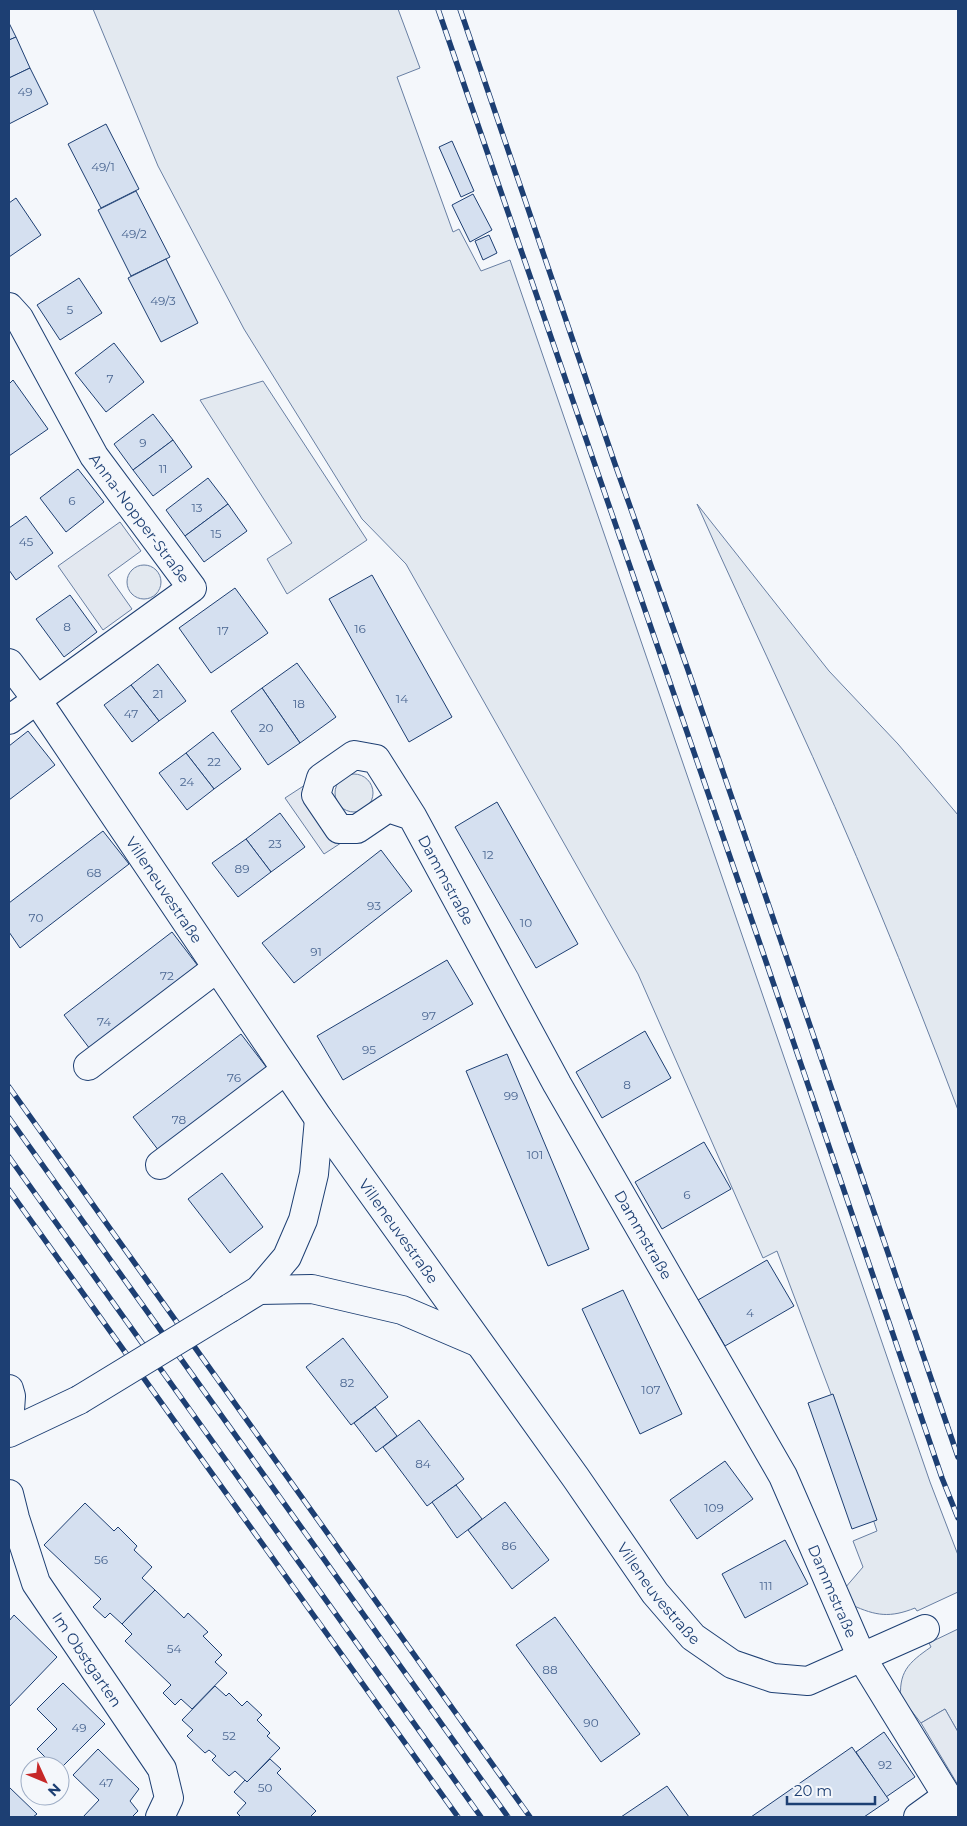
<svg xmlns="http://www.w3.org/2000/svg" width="967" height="1826" font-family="Montserrat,sans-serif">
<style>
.green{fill:#e3e9f0;stroke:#687fa3}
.parking{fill:#e3e8f0;stroke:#687fa3}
.building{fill:#d5e0f0;stroke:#1d3f73}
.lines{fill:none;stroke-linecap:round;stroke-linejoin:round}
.minor-casing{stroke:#1d3f73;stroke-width:30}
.minor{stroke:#f4f7fb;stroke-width:28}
.rail-casing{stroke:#1d3f73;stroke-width:5.5}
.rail{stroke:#f4f7fb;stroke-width:4;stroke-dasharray:11;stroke-linecap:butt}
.minor-bridge-casing{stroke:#1d3f73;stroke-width:30;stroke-linecap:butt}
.minor-bridge{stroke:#f4f7fb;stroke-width:28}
.labels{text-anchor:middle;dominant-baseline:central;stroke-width:4;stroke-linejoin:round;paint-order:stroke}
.number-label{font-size:12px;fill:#4b6792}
.street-label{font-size:15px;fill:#1d3f73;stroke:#f4f7fb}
</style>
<rect width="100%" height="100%" fill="#f4f7fb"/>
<g class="green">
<path d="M93 9H398L420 68 397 77 453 232 459 229 481 271 510 260 930 1482 958 1555V1592L917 1611 915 1608C890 1618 876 1616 852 1605L845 1588 863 1567 853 1541 877 1531 834 1402 777 1251 763 1258 638 974 406 564 362 519 244 329 158 166Z"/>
<path d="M263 381 367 540 287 594 267 559 292 543 200 400Z"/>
<path d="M697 504 829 671 898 744 958 815V1110C907 974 851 839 790 707 759 639 727 572 697 504Z"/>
<circle cx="144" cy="582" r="17"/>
<circle cx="354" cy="793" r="19"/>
<path d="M958 1629V1732L945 1709 921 1723 910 1709 901 1702C898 1672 908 1663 931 1647L929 1643Z"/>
</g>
<g class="parking">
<path d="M120 522 141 551 108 575 132 609 103 630 58 566Z"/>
<path d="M305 785 344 841 324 854 285 798Z"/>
<path d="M945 1709 958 1732V1785L921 1723Z"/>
</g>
<g class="building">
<path d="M9 23 16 37 9 40Z"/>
<path d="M16 37 30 68 9 78V40Z"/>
<path d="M30 68 48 104 9 124V78Z"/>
<path d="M106 124 139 189 101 208 68 144Z"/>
<path d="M452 141 474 191 461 197 439 147Z"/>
<path d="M136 191 170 257 131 276 98 210Z"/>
<path d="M473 194 492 230 470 242 452 205Z"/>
<path d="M16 198 41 235 9 257V203Z"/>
<path d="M489 235 497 253 483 260 475 241Z"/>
<path d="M166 259 198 323 161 342 128 278Z"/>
<path d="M79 278 102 313 60 340 37 305Z"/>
<path d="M114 343 144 382 106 412 75 373Z"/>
<path d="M13 380 48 429 9 456V384Z"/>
<path d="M153 414 173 440 133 470 114 444Z"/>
<path d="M173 440 192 467 153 496 133 470Z"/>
<path d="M78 469 104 502 66 532 40 498Z"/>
<path d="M208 478 228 504 185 536 166 510Z"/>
<path d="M228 504 247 531 204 562 185 536Z"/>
<path d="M26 516 53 553 16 580 9 570V528Z"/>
<path d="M372 575 452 717 409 742 329 599Z"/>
<path d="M235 588 268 633 211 673 179 628Z"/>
<path d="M70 595 97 632 64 657 36 619Z"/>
<path d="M297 663 336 717 300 743 262 688Z"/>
<path d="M158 664 186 701 159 721 131 685Z"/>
<path d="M131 685 159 721 132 742 104 705Z"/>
<path d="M262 688 300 743 268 765 231 711Z"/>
<path d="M28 731 55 765 9 800V746Z"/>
<path d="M213 732 241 769 214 789 186 753Z"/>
<path d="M186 753 214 789 187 810 159 773Z"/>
<path d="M497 802 578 944 536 968 455 827Z"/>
<path d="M280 813 305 847 271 872 246 839Z"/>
<path d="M103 831 129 864 20 948 9 932V903Z"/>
<path d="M246 839 271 872 238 897 212 863Z"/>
<path d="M381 850 412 891 294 983 262 943Z"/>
<path d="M172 932 198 966 90 1049 64 1015Z"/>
<path d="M447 960 473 1004 343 1080 317 1036Z"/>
<path d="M645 1031 671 1078 602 1118 576 1072Z"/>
<path d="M241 1034 267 1068 159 1151 133 1117Z"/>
<path d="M507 1054 589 1249 548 1266 466 1071Z"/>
<path d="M704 1142 731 1189 662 1229 635 1182Z"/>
<path d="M222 1173 263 1227 230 1253 188 1199Z"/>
<path d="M767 1260 794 1306 725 1346 698 1300Z"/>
<path d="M623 1290 682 1414 640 1434 582 1309Z"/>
<path d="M343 1338 388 1397 351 1425 306 1367Z"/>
<path d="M833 1394 877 1520 852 1529 808 1403Z"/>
<path d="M375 1407 397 1436 376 1452 354 1423Z"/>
<path d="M419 1420 464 1479 427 1506 383 1447Z"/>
<path d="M725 1461 753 1499 697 1539 670 1500Z"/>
<path d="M456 1485 482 1519 457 1538 432 1502Z"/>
<path d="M505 1502 549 1560 512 1589 468 1530Z"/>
<path d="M85 1503 114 1531 118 1527 137 1546 134 1550 152 1567 142 1578 155 1590 122 1624 110 1613 105 1618 93 1607 101 1599 44 1545Z"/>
<path d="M785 1540 808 1584 745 1618 722 1574Z"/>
<path d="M155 1590 184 1618 188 1613 208 1632 203 1636 222 1655 215 1662 227 1673 192 1709 181 1699 175 1705 163 1693 171 1685 125 1641 132 1634 122 1624Z"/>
<path d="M14 1615 57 1657 9 1707V1621Z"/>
<path d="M555 1617 640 1734 601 1762 516 1645Z"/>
<path d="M63 1683 105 1724 60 1769V1766H54L37 1749 57 1729 37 1709Z"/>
<path d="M215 1686 226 1696 229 1693 242 1706 247 1701 262 1715 257 1720 270 1733 267 1736 280 1748 247 1782 235 1771 229 1776 212 1760 216 1756 209 1750 205 1753 187 1736 193 1730 182 1720Z"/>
<path d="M884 1732 915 1777 886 1797 856 1752Z"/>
<path d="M852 1747 889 1800 864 1817H751Z"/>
<path d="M98 1749 139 1789 130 1801 138 1811 132 1817H83L99 1800 73 1775Z"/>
<path d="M270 1759 281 1769 277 1773 316 1811 310 1817H241L237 1813 246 1803 234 1792 245 1780 247 1782Z"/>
<path d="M667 1786 689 1817H621Z"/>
<path d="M9 1787 37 1814 33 1817H9Z"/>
</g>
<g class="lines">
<defs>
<g id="minor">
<path id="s1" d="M9 307 19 318 94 456 192 588 9 720"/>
<path id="s2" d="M9 663 37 700 319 1119 576 1478 655 1593 693 1637 732 1664 773 1678 808 1681 925 1629"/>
<path id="s3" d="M412 816 388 808 357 829H339L316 795 321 778 354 755 376 759 412 816 557 1084 783 1476 862 1658 958 1814"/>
<path d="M88 1066 217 968"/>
<path d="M160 1165 286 1070"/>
<path d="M259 1290 312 1289 402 1310 477 1342"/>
<path d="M230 1308 259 1290 287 1257 303 1220 314 1174 319 1119"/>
<path d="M9 1389 11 1396 9 1425"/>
<path d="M9 1433 79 1400"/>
<path id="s4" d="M9 1494 15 1518 36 1583 162 1769 169 1798 160 1817"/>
<path d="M918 1817 947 1796"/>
</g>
</defs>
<use href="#minor" class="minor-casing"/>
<use href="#minor" class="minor"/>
<defs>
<g id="rail">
<path d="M438 9 760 944 942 1478 958 1518"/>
<path d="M460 9 615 464 688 670 958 1457"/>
<path d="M9 1087 530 1817"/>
<path d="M9 1118 508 1817"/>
<path d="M9 1157 481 1817"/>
<path d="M9 1190 458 1817"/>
</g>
</defs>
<use href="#rail" class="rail-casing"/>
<use href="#rail" class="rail"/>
<defs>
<path id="minor-bridge" d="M79 1400 230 1308"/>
</defs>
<use href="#minor-bridge" class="minor-bridge-casing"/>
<use href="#minor-bridge" class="minor-bridge"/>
</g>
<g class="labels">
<g class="number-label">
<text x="25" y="91">49</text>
<text x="103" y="166">49/1</text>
<text x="134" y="233">49/2</text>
<text x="163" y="300">49/3</text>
<text x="70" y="309">5</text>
<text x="110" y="378">7</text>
<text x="143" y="442">9</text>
<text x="163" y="468">11</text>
<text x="72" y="500">6</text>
<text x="197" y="507">13</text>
<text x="216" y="533">15</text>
<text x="26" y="541">45</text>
<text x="67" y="626">8</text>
<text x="360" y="628">16</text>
<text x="223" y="630">17</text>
<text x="158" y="693">21</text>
<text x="402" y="698">14</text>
<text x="299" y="703">18</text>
<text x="131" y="713">47</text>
<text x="266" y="727">20</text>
<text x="214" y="761">22</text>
<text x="187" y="781">24</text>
<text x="275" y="843">23</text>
<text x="488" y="854">12</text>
<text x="242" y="868">89</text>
<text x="94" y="872">68</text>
<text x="374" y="905">93</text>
<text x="36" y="917">70</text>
<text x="526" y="922">10</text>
<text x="316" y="951">91</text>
<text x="167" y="975">72</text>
<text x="429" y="1015">97</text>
<text x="104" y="1021">74</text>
<text x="369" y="1049">95</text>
<text x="234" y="1077">76</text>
<text x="627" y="1084">8</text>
<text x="511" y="1095">99</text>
<text x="179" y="1119">78</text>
<text x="535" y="1154">101</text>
<text x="687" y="1194">6</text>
<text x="750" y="1312">4</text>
<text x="347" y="1382">82</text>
<text x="651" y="1389">107</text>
<text x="423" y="1463">84</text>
<text x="714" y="1507">109</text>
<text x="509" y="1545">86</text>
<text x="101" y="1559">56</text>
<text x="766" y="1585">111</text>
<text x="174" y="1648">54</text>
<text x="550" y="1669">88</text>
<text x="591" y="1722">90</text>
<text x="79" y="1727">49</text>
<text x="229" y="1735">52</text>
<text x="885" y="1764">92</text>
<text x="106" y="1782">47</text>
<text x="265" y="1787">50</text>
</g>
<g class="street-label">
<text stroke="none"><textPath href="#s1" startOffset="249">Anna-Nopper-Straße</textPath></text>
<text stroke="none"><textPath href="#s3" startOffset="342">Dammstraße</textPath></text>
<text stroke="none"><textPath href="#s2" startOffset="275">Villeneuvestraße</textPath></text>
<text stroke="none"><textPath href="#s2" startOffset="689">Villeneuvestraße</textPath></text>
<text stroke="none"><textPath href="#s3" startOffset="748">Dammstraße</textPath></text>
<text stroke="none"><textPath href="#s3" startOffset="1152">Dammstraße</textPath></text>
<text stroke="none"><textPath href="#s2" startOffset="1135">Villeneuvestraße</textPath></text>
<text stroke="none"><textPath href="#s4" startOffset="185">Im Obstgarten</textPath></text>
</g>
</g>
<rect width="967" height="1826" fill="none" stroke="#1d3f73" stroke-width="20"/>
<g transform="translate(45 1781) rotate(134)"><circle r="24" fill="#f4f7fb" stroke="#9eadc5"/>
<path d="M0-4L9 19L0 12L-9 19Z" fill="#c62828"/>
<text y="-8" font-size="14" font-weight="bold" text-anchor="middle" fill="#1d3f73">N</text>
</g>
<path d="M787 1796v8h88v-8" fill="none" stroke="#1d3f73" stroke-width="2.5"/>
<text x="794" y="1796" font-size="15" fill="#1d3f73" stroke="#f4f7fb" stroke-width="4" paint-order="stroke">20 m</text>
</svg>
